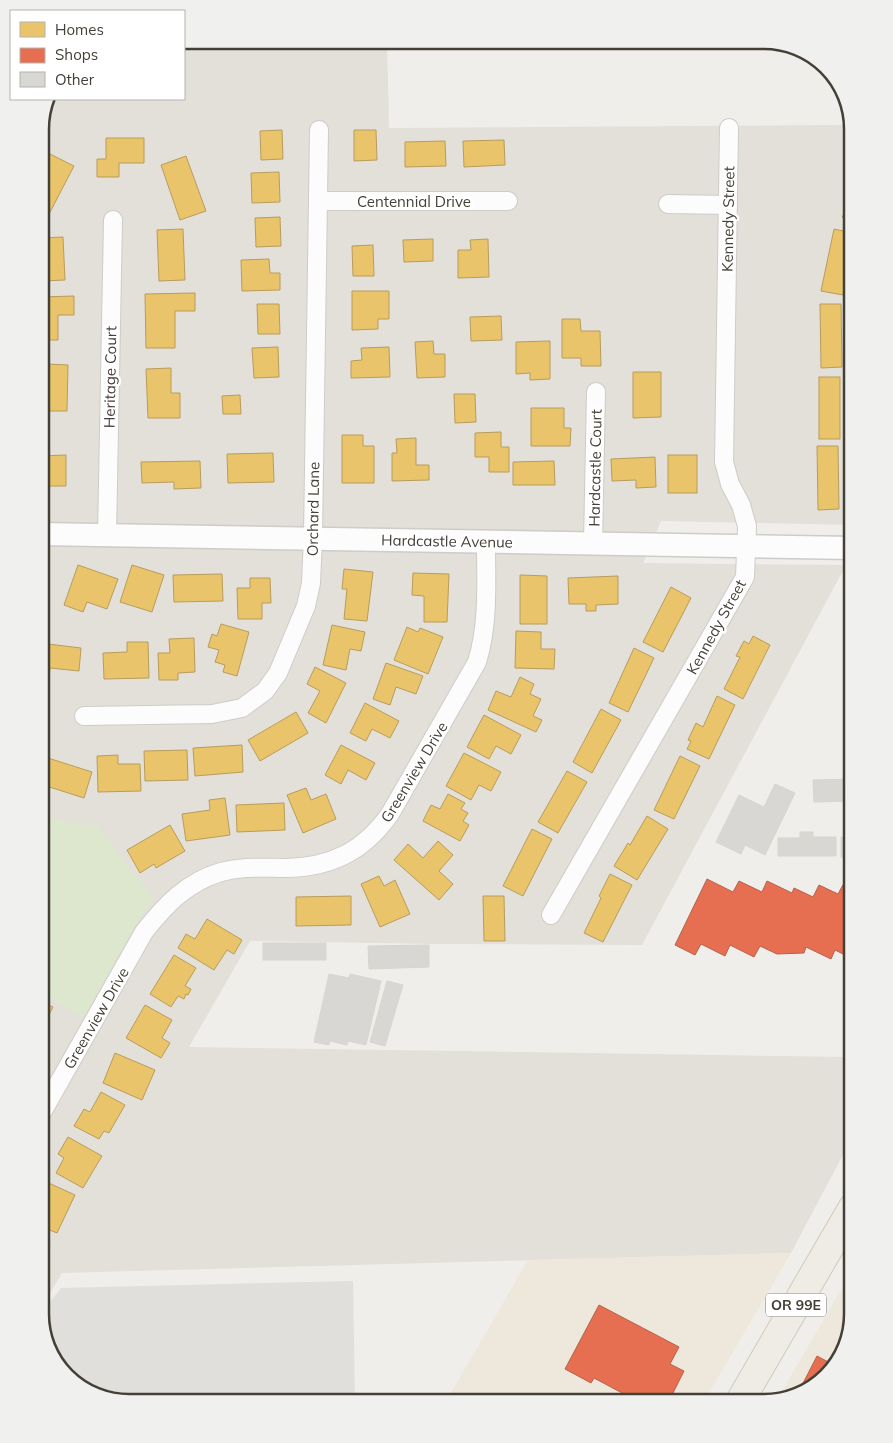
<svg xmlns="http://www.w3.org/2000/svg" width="893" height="1443" font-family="Mulish,sans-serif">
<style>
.residential{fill:#e3e0d9}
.commercial{fill:#eee7db}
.green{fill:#dce7cd}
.parking{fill:#e1dfdb}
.homes{fill:#e9c46a;stroke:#b89c5b}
.shops{fill:#e76f51;stroke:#b66149}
.building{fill:#d9d7d3;stroke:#d8d5d0}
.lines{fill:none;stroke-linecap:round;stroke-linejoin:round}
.minor-casing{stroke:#cdccc8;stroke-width:20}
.tertiary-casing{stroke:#cdccc8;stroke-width:25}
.primary-casing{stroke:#d0caba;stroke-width:30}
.minor{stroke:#fdfcfc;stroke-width:18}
.tertiary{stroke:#fdfcfc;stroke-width:22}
.primary{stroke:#efece5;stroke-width:28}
.labels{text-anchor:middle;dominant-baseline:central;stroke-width:5;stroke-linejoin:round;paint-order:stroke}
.shield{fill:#fff;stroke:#7c7973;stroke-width:1}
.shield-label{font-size:14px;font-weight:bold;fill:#444037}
.street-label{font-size:15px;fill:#444037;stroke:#fff}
.rim{fill:none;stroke:#444037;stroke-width:2.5}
</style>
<rect width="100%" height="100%" fill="#f0eeea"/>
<path class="residential" d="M184 40H387L389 128 852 125 853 525 661 521 643 563 846 565 642 945 435 944 250 941 189 1047 853 1057V1136L791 1253 62 1273 40 1310V123L51 99H184Z"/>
<g class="commercial">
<path d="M791 1253 703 1403H445L528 1260Z"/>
<path d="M853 1269V1315L841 1359 804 1394 777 1400Z"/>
</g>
<path class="green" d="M40 818 97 826 122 857 153 899 131 933 84 1017 40 992Z"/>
<path class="parking" d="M353 1281 355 1403H123L79 1388 49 1354 40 1315 61 1288Z"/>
<g class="homes">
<path d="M282 130 283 159 261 160 260 131Z"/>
<path d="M354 130H376L377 160 354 161Z"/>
<path d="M106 138H144V163H119V177H97V159H106Z"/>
<path d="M504 140 505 165 464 167 463 141Z"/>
<path d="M445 141 446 166 405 167V142Z"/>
<path d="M40 149 74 166 47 218 40 214V171L43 165 40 163Z"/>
<path d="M186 156 206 211 180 220 161 165Z"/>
<path d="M279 172 280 202 252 203 251 173Z"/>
<path d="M853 202V225L842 217Z"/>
<path d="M280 217 281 246 256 247 255 218Z"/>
<path d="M183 229 185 280 159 281 157 230Z"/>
<path d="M834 229 853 233V248L843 295 821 291Z"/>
<path d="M63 237 65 280 42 281 40 238Z"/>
<path d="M433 239V261L404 262 403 240Z"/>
<path d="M488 239 489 277 458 278V250H471L470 240Z"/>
<path d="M373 245 374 276H353L352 246Z"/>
<path d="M269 259 270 273H280V290L242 291 241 260Z"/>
<path d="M352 291H389V319H378V329L352 330Z"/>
<path d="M195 293V311H175V348H146L145 294Z"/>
<path d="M74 296V315H58V340H40V297Z"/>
<path d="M257 304H279L280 334H258Z"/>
<path d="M820 304H841L842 367 821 368Z"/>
<path d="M501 316 502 340 471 341 470 317Z"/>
<path d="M562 319H580L581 331H600L601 366H581V358H562Z"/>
<path d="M433 341 434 354H445V377L417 378 415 342Z"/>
<path d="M550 341V379L530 380V373L516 374V342Z"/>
<path d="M278 347 279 377 254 378 252 348Z"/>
<path d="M389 347 390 377 351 378V361L362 360 361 348Z"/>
<path d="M46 364 68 365 67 411H43V404H40V382H46Z"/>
<path d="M171 368V393H180V418H148L146 369Z"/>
<path d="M633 372H661V417L633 418Z"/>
<rect x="819" y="377" width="21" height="62"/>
<path d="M454 394H475L476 422 455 423Z"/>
<path d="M240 395 241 414H223L222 396Z"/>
<path d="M531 408H564V428H571L570 446H531Z"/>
<path d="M501 432V447H509V472H489V457H475V433Z"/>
<path d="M342 435H363V446H374V483H342Z"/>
<path d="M416 438V465H429V480L392 481V453H397L396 439Z"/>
<path d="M817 446H838L839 509 818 510Z"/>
<path d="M273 453 274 482 228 483 227 454Z"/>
<path d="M66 455V486H40V456Z"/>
<rect x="668" y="455" width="29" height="38"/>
<path d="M655 457 656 487 636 488V480L612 481 611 459Z"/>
<path d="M200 461 201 488 174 489V482L142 483 141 462Z"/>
<path d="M554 461 555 485H513V462Z"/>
<path d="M78 565 118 579 107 609 87 602 83 612 64 605Z"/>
<path d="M132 565 164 575 152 612 120 602Z"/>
<path d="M344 569 373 572 367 621 344 619 347 589H342Z"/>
<path d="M413 573 449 574 447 622H424V596L412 595Z"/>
<path d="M222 574 223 601 174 602 173 575Z"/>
<path d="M520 575 547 576V624H520Z"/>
<path d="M40 576H48L49 614 40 615Z"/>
<path d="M618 576V604L596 605V611H586V604H569L568 578Z"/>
<path d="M250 578H270L271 603H262V619H238L237 588H250Z"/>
<path d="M671 587 691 598 663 652 643 642Z"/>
<path d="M221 624 249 632 237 676 223 672 225 665 215 662 219 650 208 647 212 634 217 636Z"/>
<path d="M332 625 365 632 361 651 350 649 346 670 323 665Z"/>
<path d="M407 627 418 632 420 628 443 637 428 674 394 660Z"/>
<path d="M516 631 541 632V649H555L554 669 515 668Z"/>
<path d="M753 636 770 645 743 699 724 689 740 657 736 656 744 641 749 644Z"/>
<path d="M194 638 195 672 178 673V680H159L158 653H170L169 639Z"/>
<path d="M127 642H148L149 678 104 679 103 653 127 652Z"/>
<path d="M40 643 81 648 79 671 50 668 48 684 40 683Z"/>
<path d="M634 648 654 658 628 712 609 703Z"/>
<path d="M386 663 423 676 416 694 396 687 390 705 373 699Z"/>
<path d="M315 667 346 683 326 723 308 713 320 691 307 684Z"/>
<path d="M520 677 534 684 530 694 541 699 533 716 542 720 536 732 488 710 496 691 511 697Z"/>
<path d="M717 696 735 705 709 759 687 749 691 741 688 740 696 723 703 727Z"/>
<path d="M365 703 399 721 390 738 372 729 366 741 350 733Z"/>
<path d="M601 709 621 720 592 773 573 762Z"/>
<path d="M296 712 308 733 260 761 248 740Z"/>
<path d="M484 715 521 735 511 754 496 746 489 759 467 747Z"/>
<path d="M242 745 243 772 195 776 193 748Z"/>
<path d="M341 745 375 763 366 780 348 770 341 784 325 775Z"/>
<path d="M187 750 188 780 145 781 144 751Z"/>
<path d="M464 753 501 772 491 791 479 785 471 800 446 786Z"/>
<path d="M118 755V764H140L141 791 98 792 97 756Z"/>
<path d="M680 756 700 766 674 819 654 810Z"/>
<path d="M48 758 92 772 84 798 40 784Z"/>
<path d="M567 771 587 782 558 833 538 822Z"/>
<path d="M306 788 311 800 326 794 336 819 303 833 287 795Z"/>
<path d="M448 794 465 803 461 809 468 813 463 821 469 825 460 841 423 821 431 805 440 809Z"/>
<path d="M225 798 230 835 186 841 182 814 210 810 209 800Z"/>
<path d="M284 803 285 830 237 832 236 805Z"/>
<path d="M647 816 668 829 637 880 614 866 628 843 630 845Z"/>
<path d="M170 825 185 851 156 868 154 864 140 873 127 850Z"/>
<path d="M532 829 552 839 523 896 503 886Z"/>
<path d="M438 841 453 855 439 871 453 884 439 900 394 860 408 844 423 858Z"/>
<path d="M610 874 632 885 603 942 584 933 601 898 599 896Z"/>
<path d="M379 876 384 886 395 880 410 914 380 927 361 884Z"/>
<path d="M351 896V925L296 926V897Z"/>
<path d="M483 896H504L505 941H484Z"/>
<path d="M207 919 242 940 234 954 227 950 214 970 178 948 186 934 195 939Z"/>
<path d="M174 955 196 968 185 986 191 989 188 995 186 994 184 999 178 996 171 1007 150 994Z"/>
<path d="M40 1001 53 1007 42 1028 40 1027Z"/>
<path d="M145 1005 172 1020 162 1038 170 1043 161 1058 126 1038Z"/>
<path d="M115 1053 155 1070 142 1100 103 1083Z"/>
<path d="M101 1092 125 1105 109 1133 104 1131 99 1139 74 1126 84 1109 90 1112Z"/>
<path d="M68 1137 102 1156 83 1188 56 1173 64 1158 58 1154Z"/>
<path d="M42 1180 75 1195 57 1233 40 1226V1185Z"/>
<path d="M40 1236 50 1241 40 1259Z"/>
</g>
<g class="shops">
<path d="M707 879 733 892 739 881 762 892 767 881 792 893 794 888 813 897 819 885 838 894 844 883 853 888V959L835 950 831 959 806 947 804 953 777 954 760 946 754 957 730 945 725 956 701 944 695 955 675 945Z"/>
<path d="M599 1305 679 1347 670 1364 684 1371 668 1403 655 1396 651 1403H625L621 1401 624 1394 594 1378 591 1383 565 1369Z"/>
<path d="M817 1356 834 1365 804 1394 797 1395Z"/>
</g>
<g class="building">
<path d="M853 779V801L814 802 813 780Z"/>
<path d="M775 784 795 793 765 855 745 845 741 854 716 842 739 795 764 807Z"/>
<path d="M800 832H813V837H836V856H778V838H800Z"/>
<rect x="841" y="837" width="12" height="20"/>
<rect x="263" y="943" width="63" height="17"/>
<path d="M429 945V967L369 969 368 946Z"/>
<path d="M329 974 349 978 350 974 381 981 366 1045 348 1041 347 1045 330 1041 329 1045 314 1042Z"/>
<path d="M387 981 403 985 385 1046 370 1042Z"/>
</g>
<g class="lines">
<defs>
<g id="minor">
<path d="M319 201H508"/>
<path d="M668 204 728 205"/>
<path d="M107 535 113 220"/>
<path d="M593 544 596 392"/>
<path d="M84 716 212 714 242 708 265 691 278 673 306 606 311 583 313 537 319 130"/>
<path d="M551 915 745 577 747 526 741 505 730 484 724 462 729 128"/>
<path d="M40 1116 144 932C165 905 187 882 221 872 243 866 263 868 286 868 331 867 363 852 390 814L477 662C489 623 486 582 486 542"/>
</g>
<path id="tertiary" d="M40 534 853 548"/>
<path id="primary" d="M739 1403 853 1207"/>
</defs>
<use href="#minor" class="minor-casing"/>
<use href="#tertiary" class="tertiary-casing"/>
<use href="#primary" class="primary-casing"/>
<use href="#minor" class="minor"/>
<use href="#tertiary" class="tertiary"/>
<use href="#primary" class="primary"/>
</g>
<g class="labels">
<rect class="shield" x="766" y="1293.5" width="60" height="23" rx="4"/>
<g class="shield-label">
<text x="796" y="1305">OR 99E</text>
</g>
<g class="street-label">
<text x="414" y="201">Centennial Drive</text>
<text transform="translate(728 219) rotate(-89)">Kennedy Street</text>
<text transform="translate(110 377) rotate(-89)">Heritage Court</text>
<text transform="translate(595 468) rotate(-89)">Hardcastle Court</text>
<text transform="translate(313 509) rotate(-89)">Orchard Lane</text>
<text transform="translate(447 541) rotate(1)">Hardcastle Avenue</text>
<text transform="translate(716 627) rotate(-61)">Kennedy Street</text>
<text transform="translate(414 772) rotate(-59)">Greenview Drive</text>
<text transform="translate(96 1018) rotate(-60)">Greenview Drive</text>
</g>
</g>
<path d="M0 0H893V1443H0ZM129 49H764A80 80 0 0 1 844 129V1314A80 80 0 0 1 764 1394H129A80 80 0 0 1 49 1314V129A80 80 0 0 1 129 49Z" fill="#f0f0ef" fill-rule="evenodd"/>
<path class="rim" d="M129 49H764A80 80 0 0 1 844 129V1314A80 80 0 0 1 764 1394H129A80 80 0 0 1 49 1314V129A80 80 0 0 1 129 49Z"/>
<rect x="10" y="10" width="175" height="90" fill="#ffffff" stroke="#b4b3af"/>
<rect x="20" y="22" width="25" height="15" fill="#e9c46a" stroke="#b4b3af"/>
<text x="55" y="35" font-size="15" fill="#444037">Homes</text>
<rect x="20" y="48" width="25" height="15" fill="#e76f51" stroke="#b4b3af"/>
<text x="55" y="60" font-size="15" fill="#444037">Shops</text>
<rect x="20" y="72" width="25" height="15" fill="#d9d7d3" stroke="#b4b3af"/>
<text x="55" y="85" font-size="15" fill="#444037">Other</text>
</svg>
